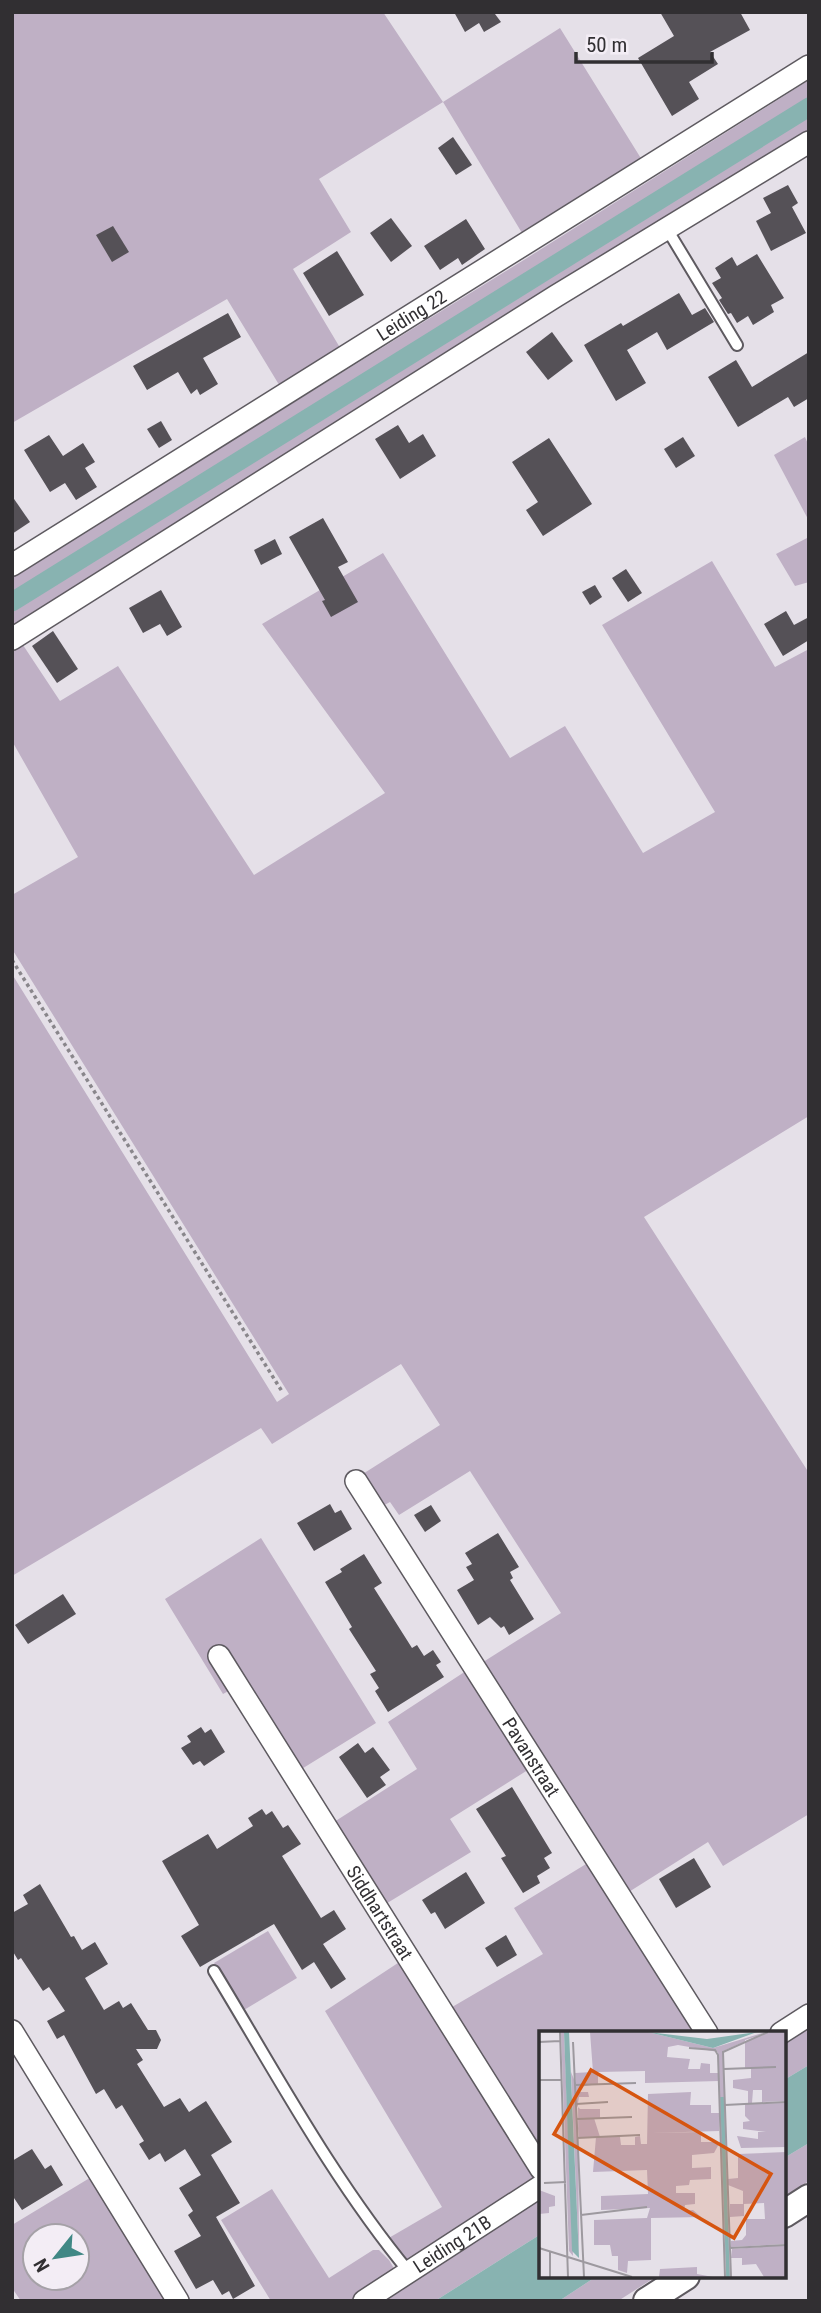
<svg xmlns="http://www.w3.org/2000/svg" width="821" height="2313" font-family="'Roboto Condensed',sans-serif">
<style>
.green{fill:#bfb0c5;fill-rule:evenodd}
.water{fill:#88b3b1}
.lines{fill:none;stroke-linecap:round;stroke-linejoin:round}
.canal{stroke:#88b3b1;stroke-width:19}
.building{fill:#555157}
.service-casing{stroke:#5e5a60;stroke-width:14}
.minor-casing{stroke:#5e5a60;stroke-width:24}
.tertiary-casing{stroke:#5e5a60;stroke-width:30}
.path{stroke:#89868b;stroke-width:3.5;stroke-dasharray:3.5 3.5;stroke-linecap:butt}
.service{stroke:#fff;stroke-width:10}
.minor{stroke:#fff;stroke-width:21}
.tertiary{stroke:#fff;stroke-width:26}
.labels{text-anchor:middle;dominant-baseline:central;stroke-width:7;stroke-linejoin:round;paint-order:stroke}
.street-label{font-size:19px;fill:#312f32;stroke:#f3edf5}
.inset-river{fill:none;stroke:#88b3b1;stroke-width:3.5}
.inset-road{fill:none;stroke:#9d999f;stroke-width:2}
.view{fill:#d65510;fill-opacity:0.15;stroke:#d65510;stroke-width:3.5}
.inset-edge{fill:none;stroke:#312f32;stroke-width:3.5}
</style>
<rect width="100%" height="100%" fill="#e5e0e8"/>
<g class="green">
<path d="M12 12H383L443 102 560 28 642 160 522 233 443 102 319 179 351 232 293 269 342 351 281 388 227 299 12 423Z"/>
<path d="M809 80V134L12 633V577L527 258Z"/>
<path d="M805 437 809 446V521L774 455Z"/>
<path d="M809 537V582L795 586 776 554Z"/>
<path d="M383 553 510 758 565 726 643 853 715 812 602 625 712 561 775 667 809 649V1116L644 1217 809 1473V1814L723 1866 708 1842 624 1895 480 1664 561 1613 470 1471 399 1515 390 1502 379 1508 358 1477 440 1425 401 1364 272 1444 261 1428 12 1576V974L277 1402 289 1394 12 949V895L78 857 12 741V648L21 642 60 701 118 666 254 875 385 793 262 624Z"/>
<path d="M261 1538 376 1723 300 1770 245 1682 223 1694 165 1599Z"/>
<path d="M469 1669 531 1768 450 1819 471 1852 384 1905 334 1822 417 1769 388 1722Z"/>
<path d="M591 1861 701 2033H541V2159L447 2010 543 1954 514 1908Z"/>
<path d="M268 1931 297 1978 244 2010 214 1963Z"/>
<path d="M404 1959 535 2169V2179L415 2261 405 2259 387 2239 442 2207 325 2011Z"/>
<path d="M809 2025V2065L784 2080V2041Z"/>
<path d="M809 2143V2181L784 2196V2158Z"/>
<path d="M93 2176 170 2301H21L12 2288V2225ZM35 2236H77V2278H35Z"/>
<path d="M272 2189 329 2278 373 2250H379L389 2260 395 2270 355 2301H271L221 2220Z"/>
<path d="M541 2195V2234L435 2301H375Z"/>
<path d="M597 2276H657L618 2301H559Z"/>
</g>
<g class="water">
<path d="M809 2065V2143L784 2158V2080Z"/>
<path d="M541 2234V2276H597L559 2301H435Z"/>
</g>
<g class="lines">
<path class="canal" d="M12 602 809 107"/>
</g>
<g class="building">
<path d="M454 12H497L495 14 501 22 484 32 479 23 465 32Z"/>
<path d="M660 12H740L750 30 710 52 718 64 689 82 699 99 672 116 638 58 674 36Z"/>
<path d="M453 137 472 165 456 175 438 148Z"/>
<path d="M788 185 798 203 792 207 806 233 771 251 756 221 771 213 763 198Z"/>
<path d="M391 218 412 246 391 262 370 233Z"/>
<path d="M466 219 485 249 462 265 458 258 440 270 424 246Z"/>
<path d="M113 226 129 252 112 262 96 235Z"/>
<path d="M337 251 364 295 329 316 303 273Z"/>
<path d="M757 254 784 298 771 305 774 312 753 325 748 316 737 323 731 313 728 314 719 300 722 298 712 283 721 278 715 268 732 257 737 266Z"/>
<path d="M679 293 692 315 705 308 714 322 667 350 657 332 627 350 646 383 616 401 584 345 621 323 623 326Z"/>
<path d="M228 313 241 337 203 358 218 384 200 395 197 389 191 394 178 372 147 390 133 366Z"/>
<path d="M552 332 573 361 548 380 526 352Z"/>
<path d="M809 352V398L794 407 788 397 738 427 708 377 736 360 752 387Z"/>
<path d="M161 421 172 440 159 448 147 429Z"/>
<path d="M398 425 409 443 423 434 436 456 400 479 375 439Z"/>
<path d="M49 435 63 456 83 443 95 462 85 468 97 487 76 500 65 483 50 492 24 450Z"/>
<path d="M683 437 695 456 676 468 664 449Z"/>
<path d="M549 438 592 504 543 536 526 510 538 502 512 462Z"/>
<path d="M12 496 30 522 12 534Z"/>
<path d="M323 518 348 562 338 567 358 602 331 617 322 601 325 600 289 537Z"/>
<path d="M275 539 282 554 261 565 254 550Z"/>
<path d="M626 569 642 593 628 602 612 578Z"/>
<path d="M595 585 602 597 590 605 582 592Z"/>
<path d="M161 590 182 627 167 636 160 624 143 633 129 608Z"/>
<path d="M786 611 794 625 809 617V640L783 656 764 624Z"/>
<path d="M53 631 78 669 57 683 32 646Z"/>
<path d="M330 1504 335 1513 341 1510 352 1529 314 1551 297 1523Z"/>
<path d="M431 1505 441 1521 425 1532 414 1515Z"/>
<path d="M498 1533 519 1567 510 1572 513 1578 510 1580 534 1619 509 1635 504 1626 501 1628 490 1617 478 1625 457 1590 474 1580 466 1567 472 1564 465 1553Z"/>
<path d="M364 1554 382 1583 374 1588 412 1648 417 1645 424 1656 433 1650 441 1662 436 1665 444 1677 388 1712 375 1691 379 1688 370 1674 376 1671 349 1629 352 1627 325 1582 342 1572 340 1569Z"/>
<path d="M63 1594 76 1614 28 1644 15 1625Z"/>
<path d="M201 1727 205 1733 211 1729 225 1752 204 1766 200 1761 193 1765 181 1748 191 1742 187 1736Z"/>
<path d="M358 1743 365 1753 373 1747 390 1770 380 1777 386 1785 367 1798 339 1757Z"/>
<path d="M512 1787 552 1853 544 1858 550 1868 537 1876 540 1883 523 1893 501 1858 506 1856 476 1809Z"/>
<path d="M262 1809 266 1815 272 1811 283 1828 288 1825 301 1844 282 1856 321 1918 334 1910 346 1929 323 1944 346 1979 331 1989 314 1962 302 1970 274 1924 200 1967 181 1936 199 1925 162 1861 208 1834 217 1849 253 1826 248 1818Z"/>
<path d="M694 1858 711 1887 676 1908 659 1879Z"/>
<path d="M466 1872 485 1903 445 1929 435 1912 431 1914 422 1900Z"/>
<path d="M40 1884 71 1937 74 1936 82 1950 95 1942 108 1964 85 1978 104 2010 119 2001 123 2008 131 2003 148 2030H156L161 2040 157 2049H136L143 2060 137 2064 164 2107 180 2098 189 2112 206 2101 232 2142 211 2155 240 2203 216 2217 255 2286 233 2299 229 2291 222 2295 213 2280 196 2289 174 2251 201 2236 188 2215 193 2211 179 2188 201 2175 185 2149 165 2162 160 2153 149 2160 139 2144 144 2141 122 2105 116 2109 104 2089 96 2094 64 2035 57 2039 47 2021 65 2011 49 1987 43 1991 21 1958 18 1960 12 1950V1913L28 1904 23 1895Z"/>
<path d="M506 1935 517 1955 497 1967 485 1948Z"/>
<path d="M32 2149 45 2169 51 2165 63 2185 22 2210 12 2195V2161Z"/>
</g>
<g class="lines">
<defs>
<g id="service">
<path d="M667 229 737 345"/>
<path d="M214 1971C276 2073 333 2180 409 2272"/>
</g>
<g id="minor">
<path id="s1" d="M12 565 809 66"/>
<path d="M12 639 556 296 809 142"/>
<path id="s2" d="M356 1481 707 2033"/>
<path id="s3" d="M219 1656 541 2169"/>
<path d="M12 2031 178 2301"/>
<path d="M781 2033 809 2015"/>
<path id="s4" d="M364 2301 541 2186"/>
</g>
<g id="tertiary">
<path d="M784 2214 809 2198"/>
<path d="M647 2301 686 2276"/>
</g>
</defs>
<use href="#service" class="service-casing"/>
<use href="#minor" class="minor-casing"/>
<use href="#tertiary" class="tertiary-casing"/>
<path class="path" d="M12 960 283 1393"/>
<use href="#service" class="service"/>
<use href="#minor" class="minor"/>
<use href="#tertiary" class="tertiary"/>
</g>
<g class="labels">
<g class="street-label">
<text stroke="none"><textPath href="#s1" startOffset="471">Leiding 22</textPath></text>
<text stroke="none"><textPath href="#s2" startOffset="327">Pavanstraat</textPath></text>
<text stroke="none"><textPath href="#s3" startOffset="303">Siddhartstraat</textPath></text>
<text stroke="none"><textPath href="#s4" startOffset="105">Leiding 21B</textPath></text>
</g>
</g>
<g transform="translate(539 2031)">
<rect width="247" height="247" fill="#e5e0e8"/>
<path d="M22 1H25L34 225 30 220ZM51 1H109L174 17 227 1 184 20 191 246H187L180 50 106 52V40L59 41V53L40 56V61H49L50 66H40L39 72 40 227 32 41 37 53 36 42 54 41ZM139 14 179 21 180 42H171V33L162 32 161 38H149L151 28 128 26 129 16ZM231 1H247V70L223 71V59H214L213 72H209V60L194 57V49L212 47V37H206V9ZM152 61 151 74H172V82H180V100L111 102 162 101V111H181L175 122 153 124V137L172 136V148L151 149 150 154 137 155V162H156V173L146 174 145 180 154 179 162 186 112 187V229L89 230 88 242 79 239V225H73L71 214H55V189L108 187 111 177 62 179V165L109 163 108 139 54 141 57 106H40L37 74 41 78H61V87H55L61 106H81L82 114H96V106L101 105 102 113H108L109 63ZM247 72V116L202 117 198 105 219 108V101H227L204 98V91L211 90 206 85V73ZM247 121V213L192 216V210L203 209 207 204V188H226L225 172 205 173V185L191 186V173H204V160L189 154V148L199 147V123ZM0 159 16 165V175L10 176V182L0 183ZM247 214V246H225L217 233 203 234V227H192L193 218ZM158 236V243L174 246H120L121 238Z" fill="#bfb0c5" fill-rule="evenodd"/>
<path d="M25 1H30L40 227 33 220ZM109 1 168 8 218 1 174 17Z" fill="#88b3b1"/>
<path class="inset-river" d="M183 66 189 246"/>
<path class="inset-road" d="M21 1 29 246M0 11 21 10M34 11 45 246M150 17 176 19 179 24 186 246M185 38 237 36M0 49H23M36 54 97 52M37 73 69 71M186 74 247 71M38 88 93 86M38 107 101 104M5 152 27 151M42 184 108 176M0 217 93 246M191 217 247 214M11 246V220M192 246 184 21 229 1"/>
<path class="view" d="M52 39 232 143 195 207 15 103Z"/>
<rect width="247" height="247" class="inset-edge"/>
</g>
<rect width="821" height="2313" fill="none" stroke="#312f32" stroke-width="28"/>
<g transform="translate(56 2257) rotate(240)"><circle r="33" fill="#f3edf5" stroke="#a5a1a7" stroke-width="2"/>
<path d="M0-5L12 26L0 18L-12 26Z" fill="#408885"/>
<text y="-10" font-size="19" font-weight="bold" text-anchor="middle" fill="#312f32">N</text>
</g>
<path d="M576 52v10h136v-10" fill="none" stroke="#312f32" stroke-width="3.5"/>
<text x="586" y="52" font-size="21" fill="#312f32" stroke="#f3edf5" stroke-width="5" paint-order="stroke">50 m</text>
</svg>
